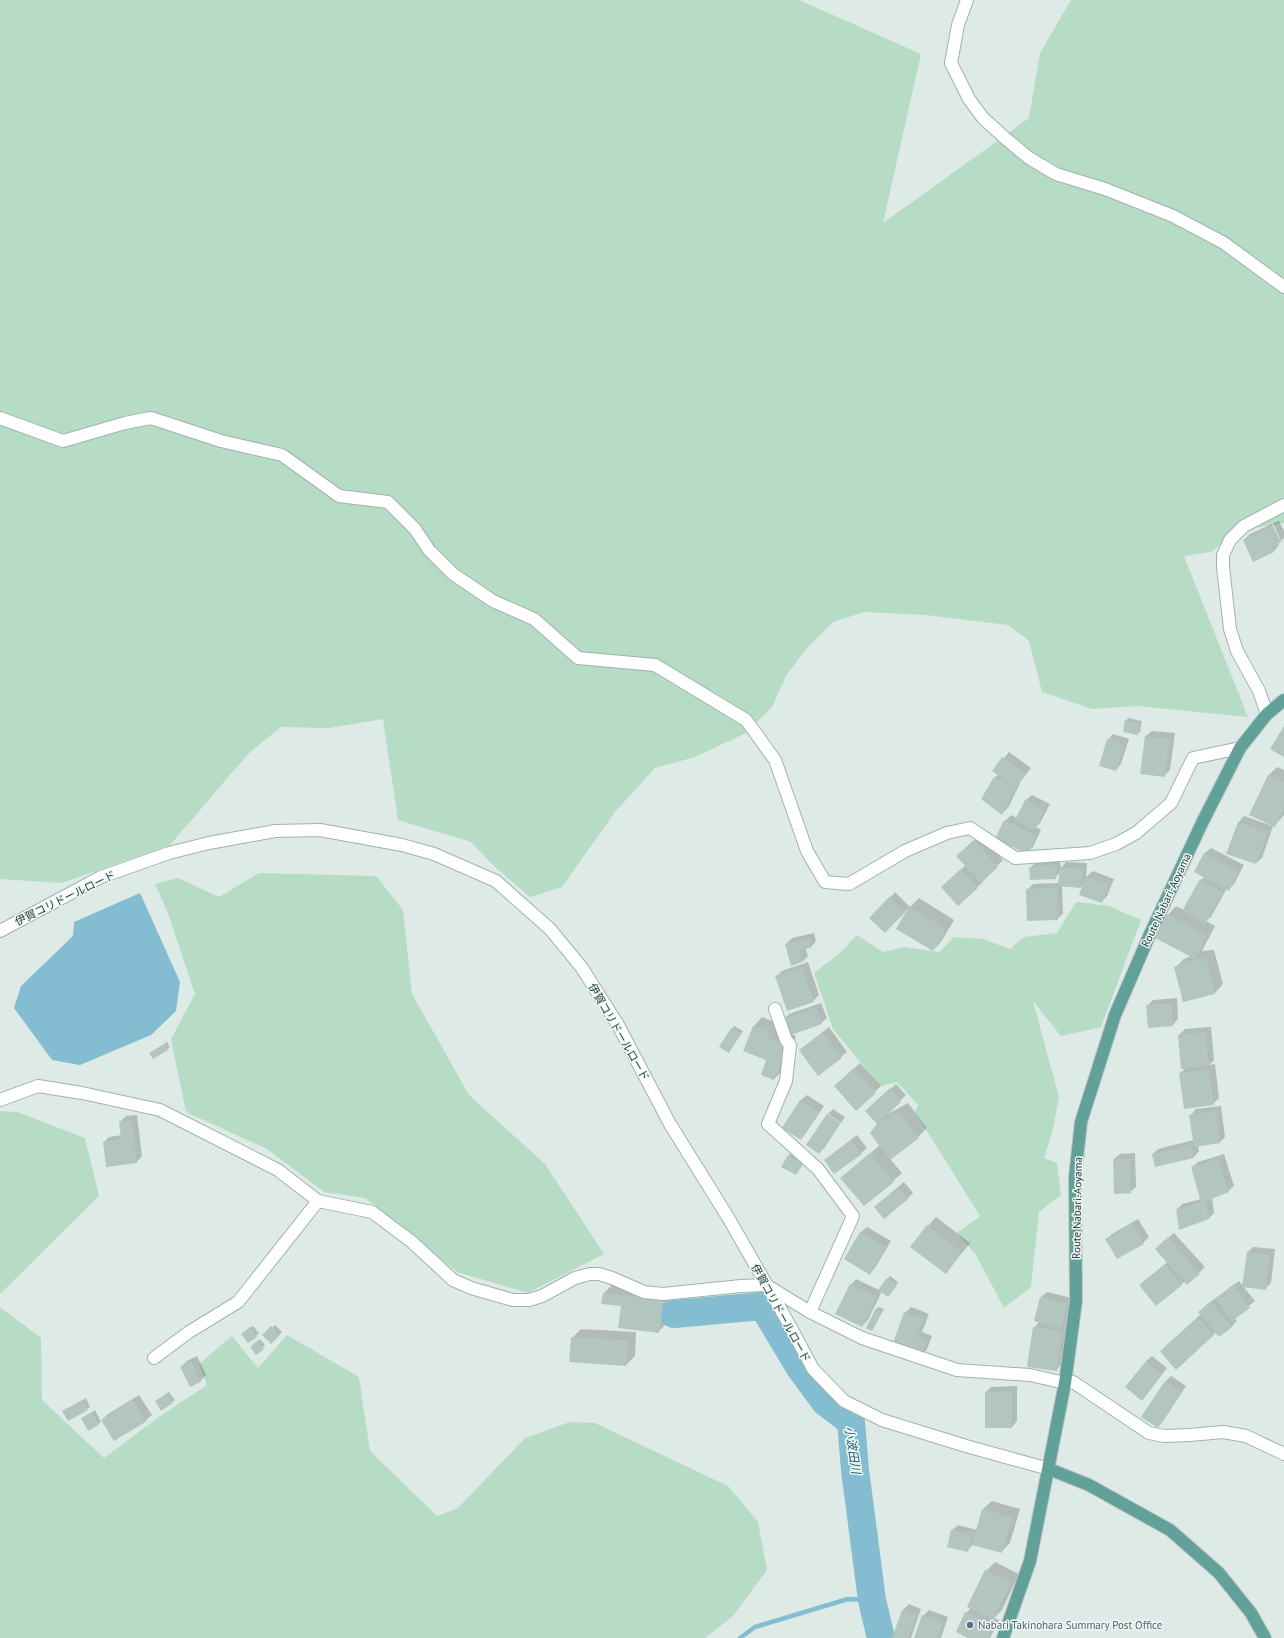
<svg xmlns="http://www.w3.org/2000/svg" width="1284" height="1638" font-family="'PT Sans','Noto Sans JP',sans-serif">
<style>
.green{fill:#b6dcc5}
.water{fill:#84bcd1}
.shadow{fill:#0003}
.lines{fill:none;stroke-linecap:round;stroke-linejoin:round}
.stream{stroke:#84bcd1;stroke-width:4.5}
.river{stroke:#84bcd1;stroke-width:28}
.building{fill:#b3c5bf}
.minor-casing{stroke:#a1b2ae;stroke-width:14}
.major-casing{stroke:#bcc4c3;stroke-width:14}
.minor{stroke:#fff;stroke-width:12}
.major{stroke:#61a199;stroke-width:12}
.service-dot{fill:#5c6f8a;stroke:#eef7f4;stroke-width:1.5}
.labels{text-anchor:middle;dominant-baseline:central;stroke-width:3;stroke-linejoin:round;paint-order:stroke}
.street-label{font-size:11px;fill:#1f3a36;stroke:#eef7f4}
.service-label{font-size:11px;fill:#4e5e75;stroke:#eef7f4;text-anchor:start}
.water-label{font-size:12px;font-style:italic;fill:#185b77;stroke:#eef7f4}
</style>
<rect width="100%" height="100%" fill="#deeae6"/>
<g class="green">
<path d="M0 0H799L921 54 883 223 1029 118 1040 53 1071 0H1284V523L1237 531 1211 552 1184 556 1248 717 1137 706 1092 709 1042 692 1029 641 1008 625 926 615 864 612 833 622 805 650 786 676 772 707 746 733 695 757 655 768 615 812 562 887 530 897 495 867 471 842 398 820 383 719 329 728 281 727 248 754 170 845 62 883 0 879Z"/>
<path d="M259 873 376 876 403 910 412 994 469 1095 545 1164 604 1254 528 1293 457 1272 365 1198 324 1192 267 1149 186 1112 171 1039 195 994 168 913 155 884 178 878 219 897Z"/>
<path d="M1076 902 1109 906 1141 920 1101 1027 1061 1036 1033 1001 1059 1097 1053 1129 1044 1158 1057 1163 1061 1195 1039 1212 1031 1287 1004 1308 976 1255 957 1233 980 1216 915 1112 918 1105 897 1082 880 1086 833 1029 814 973 840 953 857 935 883 952 904 947 939 952 954 937 983 939 1010 949 1024 937 1057 933Z"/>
<path d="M0 1111 17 1112 85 1138 99 1196 0 1294Z"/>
<path d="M0 1307 41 1338 42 1400 104 1458 163 1414 207 1385 199 1364 232 1336 258 1368 287 1335 359 1377 370 1451 437 1516 458 1508 525 1438 570 1422 595 1423 728 1486 758 1522 767 1570 733 1616 705 1638H0Z"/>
</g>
<path class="water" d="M140 893 180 982 176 1011 151 1035 80 1065 52 1060 14 1008 21 986 73 936 74 922Z"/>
<g class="shadow">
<path d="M1279 521 1284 531V538L1280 542 1278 543 1279 545 1274 551 1244 540 1250 534 1272 524 1279 541H1281L1273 523Z"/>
<path d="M1128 718 1142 721 1140 732 1137 734 1126 721Z"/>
<path d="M1152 731 1175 733 1170 770 1164 776 1146 736Z"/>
<path d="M1113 734 1129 739 1121 764 1116 770 1108 740Z"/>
<path d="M1009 752 1031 768 1021 781 1008 808 1002 813 995 778 998 774 993 771Z"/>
<path d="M1277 767 1284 770V815L1275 825 1251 815 1269 775Z"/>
<path d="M1032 795 1050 804 1040 823 1036 827 1041 830 1033 847 1027 852 1005 821 1011 815 1017 818 1026 800Z"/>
<path d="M1244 816 1273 826 1262 858 1256 863 1228 853 1239 822Z"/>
<path d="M980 835 1003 860 982 881 983 882 977 887 948 881 966 865 963 851Z"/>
<path d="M1211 848 1244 865 1234 884 1229 889 1227 888 1211 917 1206 921 1215 926 1202 951 1214 950 1223 984 1215 993 1175 968 1184 959 1191 956 1168 915 1176 906 1184 910 1201 880 1204 877 1195 872 1205 853Z"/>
<path d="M1060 861 1061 868 1066 862 1087 863 1086 877 1093 871 1114 879 1107 896 1101 902 1085 883 1081 887 1062 886 1063 914 1057 919 1027 890 1033 884 1059 883 1060 872 1055 878 1030 868 1036 862Z"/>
<path d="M895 892 910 907 919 898 954 920 941 942 933 950 909 907 885 932 871 918Z"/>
<path d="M814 933 816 941 811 947 805 948 808 956 802 962 786 944 792 938Z"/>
<path d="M808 962 819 995 813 1001 776 977 782 971Z"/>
<path d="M1177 998 1178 1019 1173 1025 1147 1006 1153 1000Z"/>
<path d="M821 1003 827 1018 821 1023 791 1034 796 1036 783 1070 774 1079 768 1059 744 1050 754 1026 762 1017 777 1023 775 1028 788 1033 783 1020 789 1014Z"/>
<path d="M734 1026 743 1031 729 1052 721 1047Z"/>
<path d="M829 1027 847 1052 841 1057 800 1050Z"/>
<path d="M1211 1027 1214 1060 1209 1065 1215 1064 1219 1098 1213 1104 1180 1073 1187 1067 1179 1035 1185 1029Z"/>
<path d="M167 1042 170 1047 153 1058 150 1053Z"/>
<path d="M860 1063 881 1086 856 1109 841 1081Z"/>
<path d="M896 1084 906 1095 884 1116 908 1103 927 1128 918 1137 890 1159 902 1173 893 1181 842 1178 880 1145 878 1124 866 1111Z"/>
<path d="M807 1095 824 1106 806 1133 800 1139 784 1128 801 1100Z"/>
<path d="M1221 1106 1225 1137 1220 1142 1198 1146 1199 1151 1194 1157 1153 1154 1158 1149 1194 1140 1191 1115 1196 1109Z"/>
<path d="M833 1109 845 1117 841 1123 828 1114Z"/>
<path d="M137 1115 142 1156 137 1162 104 1142 109 1137 122 1135 120 1122 126 1116Z"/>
<path d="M827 1116 840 1124 825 1147 819 1153Z"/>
<path d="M857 1135 867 1148 861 1153 825 1160Z"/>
<path d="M791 1153 805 1161 796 1174 788 1156Z"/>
<path d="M1135 1153 1136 1187 1130 1192 1114 1159 1120 1154Z"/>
<path d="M1224 1154 1234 1186 1228 1191 1212 1197 1214 1213 1209 1218 1177 1210 1182 1204 1201 1199 1192 1167 1198 1162Z"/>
<path d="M904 1182 913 1193 907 1199 875 1207Z"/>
<path d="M936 1217 970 1243 946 1273 928 1226Z"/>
<path d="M1138 1219 1149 1237 1143 1243 1107 1239 1112 1234Z"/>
<path d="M867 1227 891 1241 875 1268 870 1273 845 1259 861 1232Z"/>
<path d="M1174 1233 1205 1267 1187 1284 1185 1281 1181 1285 1146 1280 1168 1262 1162 1243Z"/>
<path d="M1253 1247 1275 1249 1271 1283 1265 1289 1248 1252Z"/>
<path d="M890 1276 898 1282 890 1293 882 1291 868 1320 862 1326 851 1285 856 1279 879 1290Z"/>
<path d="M1239 1281 1255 1301 1234 1318 1237 1321 1231 1327 1216 1332 1176 1368 1170 1343 1201 1314 1200 1312 1205 1306Z"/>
<path d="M613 1284 671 1292 667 1323 658 1332 622 1305 603 1303 604 1293Z"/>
<path d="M1047 1292 1072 1298 1067 1322H1070L1065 1361 1056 1370 1034 1328 1039 1322 1041 1297Z"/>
<path d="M879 1307 884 1309 872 1330 876 1309Z"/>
<path d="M911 1307 929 1314 922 1332 932 1336 927 1349 922 1355 905 1313Z"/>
<path d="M275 1325 282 1332 271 1343 264 1335Z"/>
<path d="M253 1326 259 1333 256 1336 245 1332Z"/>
<path d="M581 1329 636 1332 635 1356 626 1365 572 1338Z"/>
<path d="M260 1339 265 1345 257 1353 254 1345Z"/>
<path d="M197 1356 206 1375 200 1381 181 1367 187 1361Z"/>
<path d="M1152 1356 1167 1368 1147 1394 1146 1361Z"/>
<path d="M1171 1376 1186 1386 1163 1421 1158 1427 1142 1417 1166 1381Z"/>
<path d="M1017 1386V1421L1012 1427 986 1392 991 1387Z"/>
<path d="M169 1392 175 1400 172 1402 159 1399Z"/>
<path d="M139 1395 152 1415 146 1420H102L108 1414Z"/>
<path d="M86 1398 90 1407 68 1420 66 1409Z"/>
<path d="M95 1410 101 1422 98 1424 83 1418Z"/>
<path d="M992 1501 1020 1509 1010 1543 1001 1552 973 1544 967 1551 952 1530 958 1525 977 1530 983 1509Z"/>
<path d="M995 1562 1019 1574 1002 1610 994 1618 999 1620 990 1638H970L966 1613 971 1608 986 1571Z"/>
<path d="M909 1604 921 1609 911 1638H893L903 1610Z"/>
<path d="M929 1610 948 1617 941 1638H916L923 1616Z"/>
</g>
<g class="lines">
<path class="stream" d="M740 1638 755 1627 848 1599 872 1600"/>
<path class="river" d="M674 1314 763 1306 800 1368 825 1402 851 1422 855 1470 872 1600 881 1638"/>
</g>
<g class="building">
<path d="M1273 526 1281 542 1272 547 1274 552 1253 562 1243 540Z"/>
<path d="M1125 720 1140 723 1138 735 1123 732Z"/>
<path d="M1284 726V757L1270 749Z"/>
<path d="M1145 736 1170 739 1165 777 1140 774Z"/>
<path d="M1107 739 1124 745 1116 771 1099 766Z"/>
<path d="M1002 757 1026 774 1016 788 1002 815 981 799 994 777 1016 788 992 771Z"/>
<path d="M1268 775 1284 782V806L1275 827 1249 815Z"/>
<path d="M1025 800 1045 810 1034 830 1015 820Z"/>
<path d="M1004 820 1036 836 1027 854 995 839Z"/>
<path d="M1238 822 1268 832 1256 864 1226 854Z"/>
<path d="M974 840 998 867 981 883 956 856Z"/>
<path d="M1204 853 1239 871 1229 891 1194 872Z"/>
<path d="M1055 866 1056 879 1030 880 1029 867Z"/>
<path d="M1060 867 1082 869 1081 888 1058 886Z"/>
<path d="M961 869 978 888 958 906 941 887Z"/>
<path d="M1086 876 1109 884 1102 903 1079 895Z"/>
<path d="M1200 879 1223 892 1205 924 1182 911Z"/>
<path d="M1057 888 1058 920 1027 921 1026 889Z"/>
<path d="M889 897 905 912 885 933 869 918Z"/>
<path d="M909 906 946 929 933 951 896 929Z"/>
<path d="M1167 914 1207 935 1195 959 1206 958 1215 994 1183 1002 1174 967 1195 959 1155 938Z"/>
<path d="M809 938 811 948 799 950 802 962 791 966 785 944Z"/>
<path d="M802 967 814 1002 787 1011 775 976Z"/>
<path d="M1171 1003 1173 1026 1148 1028 1146 1005Z"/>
<path d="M816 1007 822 1024 788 1036 782 1020Z"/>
<path d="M753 1026 769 1032 767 1037 788 1045 774 1080 761 1075 766 1060 743 1051Z"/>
<path d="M731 1028 741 1033 729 1053 719 1047Z"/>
<path d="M823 1032 842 1058 818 1076 799 1050Z"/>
<path d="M1206 1032 1209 1066 1181 1069 1178 1035Z"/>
<path d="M165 1044 168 1050 153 1059 149 1053Z"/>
<path d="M854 1068 876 1093 856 1111 834 1086Z"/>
<path d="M1209 1069 1214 1105 1184 1109 1179 1073Z"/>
<path d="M890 1088 901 1102 877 1124 899 1111 919 1138 890 1160 870 1133 877 1124 865 1111Z"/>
<path d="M800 1100 819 1112 801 1140 782 1128Z"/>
<path d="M1216 1111 1220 1143 1194 1147 1189 1115Z"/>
<path d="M827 1114 840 1123 819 1154 806 1145Z"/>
<path d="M132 1120 137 1163 106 1167 103 1142 121 1139 119 1121Z"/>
<path d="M851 1140 862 1154 834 1174 824 1160Z"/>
<path d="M1191 1145 1194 1158 1155 1167 1152 1154Z"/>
<path d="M870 1153 894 1182 864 1206 840 1178Z"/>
<path d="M788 1155 803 1164 796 1175 781 1167Z"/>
<path d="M1113 1159H1130L1131 1193 1114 1194Z"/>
<path d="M1218 1159 1229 1192 1206 1201 1209 1219 1179 1230 1176 1209 1201 1202 1191 1167Z"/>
<path d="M898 1187 908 1199 884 1219 874 1207Z"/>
<path d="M1132 1223 1144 1244 1117 1259 1105 1239Z"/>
<path d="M927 1225 962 1252 946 1274 910 1247Z"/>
<path d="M860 1232 886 1247 870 1275 844 1259Z"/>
<path d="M1168 1237 1200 1274 1187 1285 1155 1249Z"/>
<path d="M1247 1252 1270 1255 1266 1290 1242 1287Z"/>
<path d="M1165 1264 1182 1285 1156 1306 1139 1285Z"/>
<path d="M887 1278 897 1285 888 1297 878 1290Z"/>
<path d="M850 1284 877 1297 862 1327 835 1314Z"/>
<path d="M1233 1285 1250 1308 1232 1321 1215 1299Z"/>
<path d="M603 1293 663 1300 659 1333 618 1328 621 1306 601 1304Z"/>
<path d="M1040 1297 1067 1303 1062 1328 1034 1321Z"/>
<path d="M1211 1302 1232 1327 1219 1337 1198 1312Z"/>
<path d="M876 1308 882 1312 872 1331 866 1328Z"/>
<path d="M904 1312 924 1319 917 1338 927 1341 922 1356 892 1346Z"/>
<path d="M1198 1317 1214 1335 1176 1370 1160 1351Z"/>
<path d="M271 1326 280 1335 271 1344 262 1335Z"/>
<path d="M250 1327 257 1337 248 1343 241 1334Z"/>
<path d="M1033 1327 1062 1331 1057 1371 1027 1367Z"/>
<path d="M571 1337 628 1340 626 1366 569 1362Z"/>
<path d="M257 1341 264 1349 256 1355 250 1347Z"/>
<path d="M191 1361 201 1382 190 1387 180 1367Z"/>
<path d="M1146 1361 1162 1374 1142 1401 1125 1387Z"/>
<path d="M1165 1381 1182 1392 1158 1428 1141 1417Z"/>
<path d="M1012 1391V1428H985V1392Z"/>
<path d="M166 1394 173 1403 161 1411 155 1401Z"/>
<path d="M83 1400 88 1410 68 1421 62 1411Z"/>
<path d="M133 1400 147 1421 114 1441 101 1420Z"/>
<path d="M92 1412 99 1425 88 1431 81 1418Z"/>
<path d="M982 1509 1012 1517 1002 1553 972 1545Z"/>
<path d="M951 1530 972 1535 968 1552 947 1547Z"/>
<path d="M985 1570 1011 1582 993 1620 967 1607Z"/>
<path d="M902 1610 916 1615 908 1638H892Z"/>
<path d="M965 1612 994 1626 988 1638H968L956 1632Z"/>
<path d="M922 1615 943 1622 938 1638H914Z"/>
</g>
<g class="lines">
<defs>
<g id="minor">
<path d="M967 0 958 25 951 63 969 99 983 118 1005 138 1029 158 1056 174 1105 189 1173 216 1224 243 1284 287"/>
<path d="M0 418 63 441 125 423 151 418 221 441 282 455 339 496 388 502 415 529 429 550 453 574 493 601 534 619 578 658 655 665 746 720 775 760 807 851 825 882 849 884 905 851 947 833 970 828 1015 858 1090 853 1116 844 1136 833 1171 803 1193 758 1240 748"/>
<path d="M1267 714 1259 691 1237 651 1230 629 1223 567V555L1230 540 1244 526 1284 505"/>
<path d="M0 931 101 877 169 853 209 843 275 831 320 830 402 845 434 854 496 881 550 929 582 968 618 1025 670 1124 729 1219 789 1324 813 1369 844 1401 882 1420 966 1446 1049 1469"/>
<path d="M775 1009 786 1040 790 1045 786 1081 768 1124 818 1169 853 1216 810 1312"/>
<path d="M0 1100 38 1086 82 1093 160 1110 278 1170 318 1201 372 1212 412 1242 453 1280 471 1288 513 1300H529L542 1296 575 1278 590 1274H599L612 1278 644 1292 663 1294 741 1286 766 1285 810 1312 862 1338 957 1370 1030 1375 1065 1383 1073 1382 1149 1433 1164 1436 1190 1435 1223 1432 1246 1436 1284 1454"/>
<path d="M154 1358 189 1332 238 1302 318 1201"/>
</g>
<g id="major">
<path d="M1049 1469 1089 1485 1170 1530 1219 1573 1251 1613 1265 1638"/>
<path d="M1003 1638 1030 1561 1065 1383 1076 1301 1075 1177 1081 1122 1115 1015 1150 934 1202 823 1240 748 1267 714 1284 700"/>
</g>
</defs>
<use href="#minor" class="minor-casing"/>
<use href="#major" class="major-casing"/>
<use href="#minor" class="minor"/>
<use href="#major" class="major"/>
</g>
<circle class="service-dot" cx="970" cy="1625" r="4"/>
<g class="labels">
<g class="street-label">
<text transform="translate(65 898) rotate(-26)">伊賀コリドールロード</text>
<text transform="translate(1166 900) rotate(-65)">Route Nabari-Aoyama</text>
<text transform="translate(619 1032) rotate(60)">伊賀コリドールロード</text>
<text transform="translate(1077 1208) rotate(-89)">Route Nabari-Aoyama</text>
<text transform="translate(781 1313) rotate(61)">伊賀コリドールロード</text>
</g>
<g class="service-label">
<text x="978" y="1625">Nabari Takinohara Summary Post Office</text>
</g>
<g class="water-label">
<text transform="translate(853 1450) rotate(81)">小波田川</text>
</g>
</g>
</svg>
